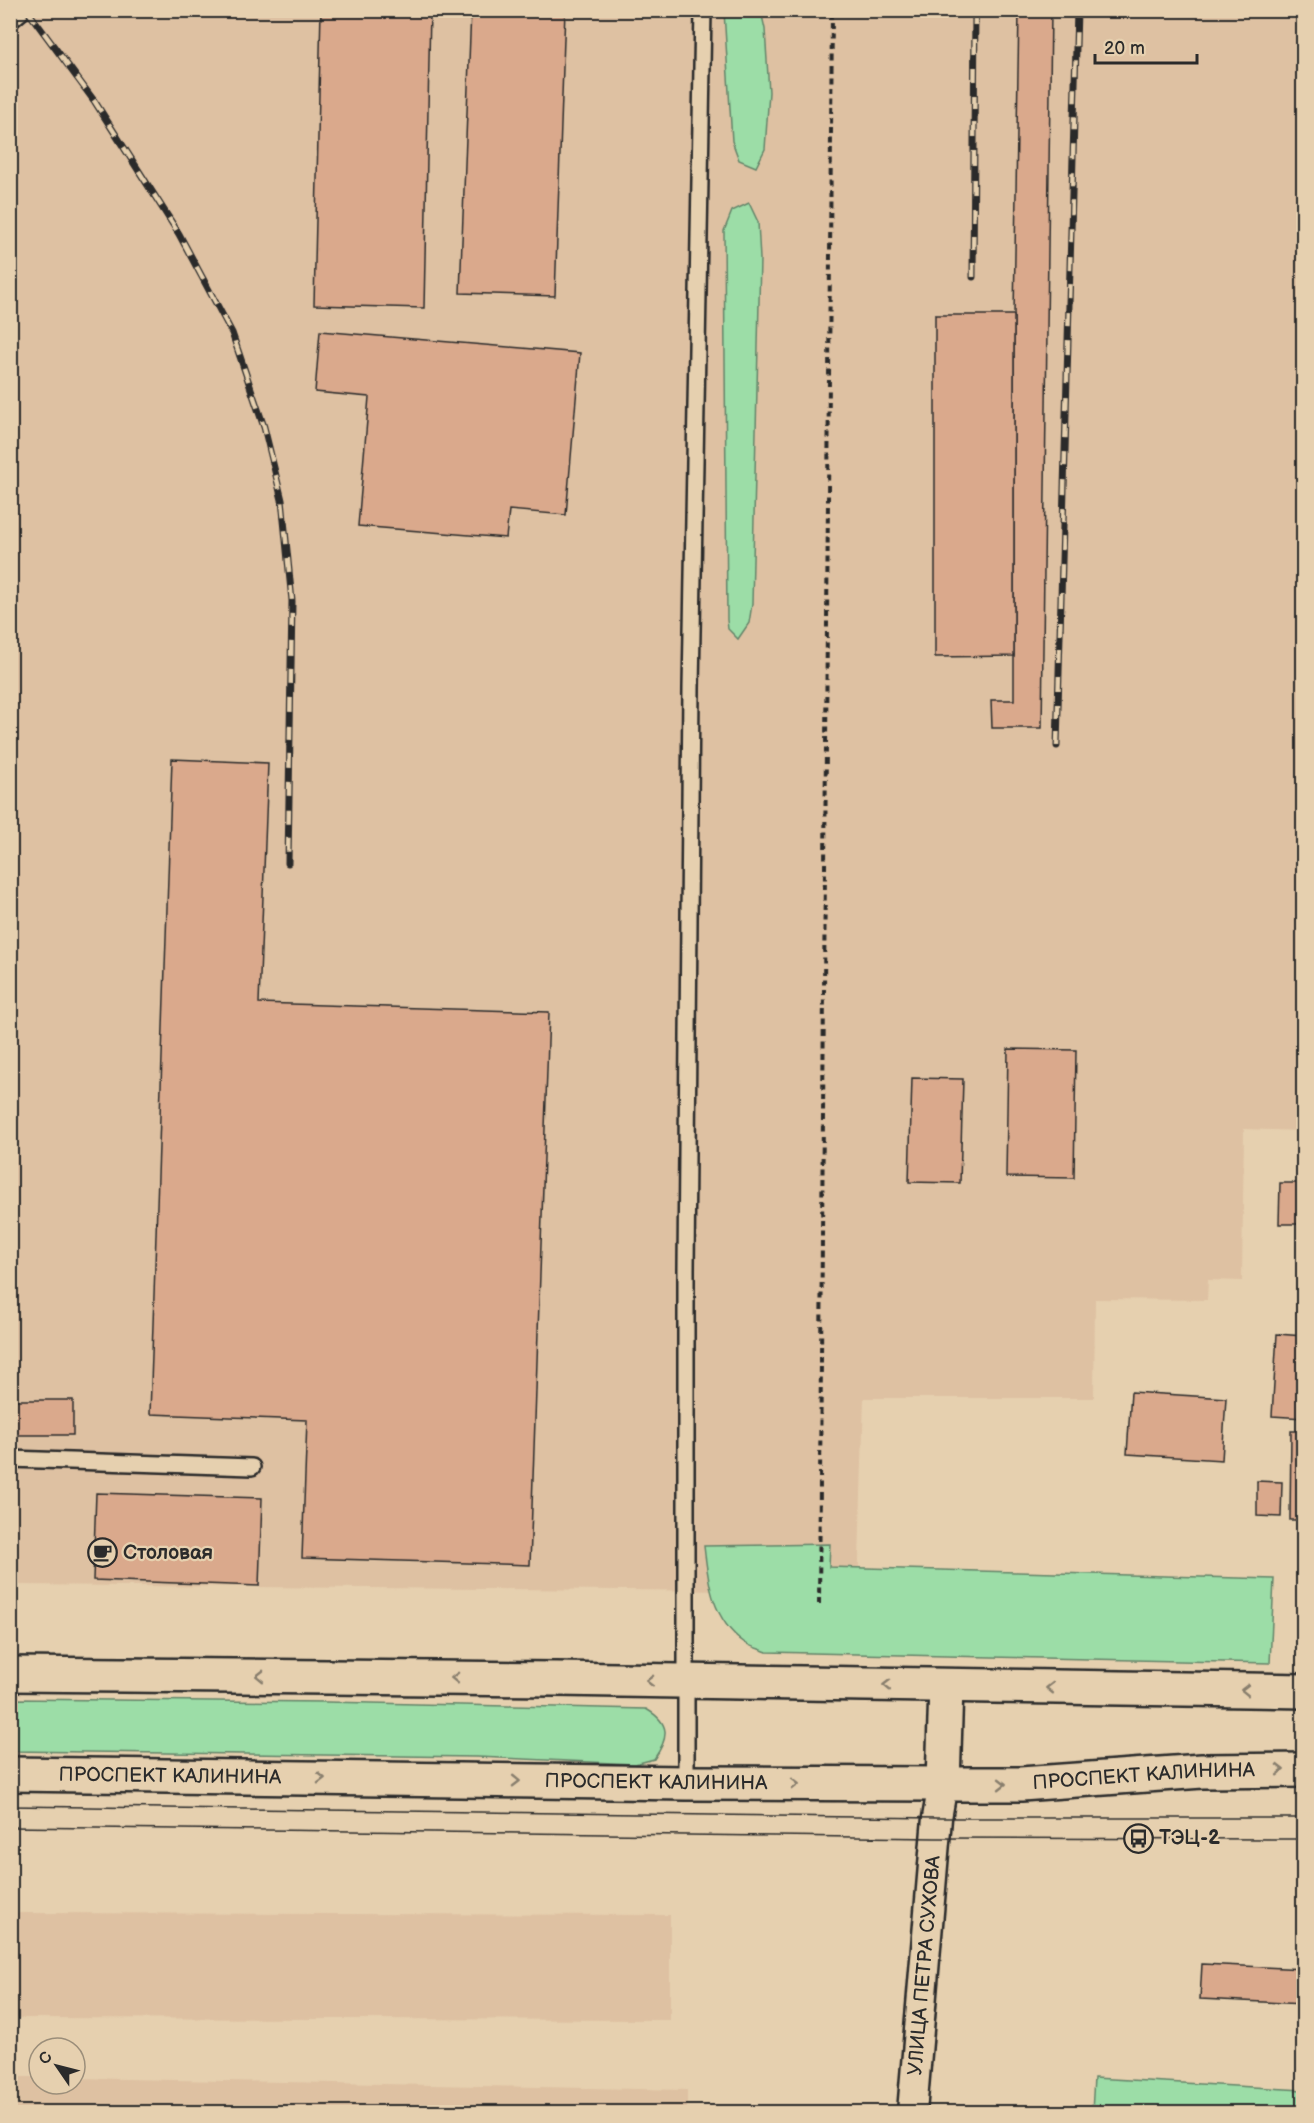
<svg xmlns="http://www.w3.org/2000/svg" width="1314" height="2123" font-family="'Balsamiq Sans',sans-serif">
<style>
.built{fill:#dec1a2}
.green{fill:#9cdda7;stroke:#648469;stroke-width:1.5}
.building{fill:#daa98c;stroke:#2b2b2b;stroke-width:1.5}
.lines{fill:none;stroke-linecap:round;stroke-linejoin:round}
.lane-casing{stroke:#2b2b2b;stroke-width:20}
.street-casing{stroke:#2b2b2b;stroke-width:33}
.secondary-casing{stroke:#2b2b2b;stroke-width:38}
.path{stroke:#2b2b2b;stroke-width:4;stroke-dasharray:6 4.5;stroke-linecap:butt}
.lane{stroke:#e6d0af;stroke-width:15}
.street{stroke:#e6d0af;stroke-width:28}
.secondary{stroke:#e6d0af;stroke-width:33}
.tram{stroke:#2b2b2b;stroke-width:1.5}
.rail-casing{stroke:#2b2b2b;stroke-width:7}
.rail{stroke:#e6d0af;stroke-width:4.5;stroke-dasharray:14;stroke-linecap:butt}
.oneway{stroke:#887e6d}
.labels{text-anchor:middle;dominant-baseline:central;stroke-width:4.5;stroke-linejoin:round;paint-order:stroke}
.poi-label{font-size:20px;font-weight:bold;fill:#2b2b2b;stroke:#e6d0af;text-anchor:start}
.street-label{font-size:20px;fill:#2b2b2b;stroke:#e6d0af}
</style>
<rect width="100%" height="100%" fill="#e6d0af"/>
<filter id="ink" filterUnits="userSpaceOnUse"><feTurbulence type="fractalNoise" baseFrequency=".0167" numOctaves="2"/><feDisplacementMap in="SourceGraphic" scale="12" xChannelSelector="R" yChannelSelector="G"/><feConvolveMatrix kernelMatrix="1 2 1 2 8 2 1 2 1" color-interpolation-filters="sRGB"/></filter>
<g filter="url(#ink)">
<g class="built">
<path d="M11 11H1303L1304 1131 1244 1129 1242 1281 1208 1280 1207 1300 1095 1299 1094 1398H864L858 1592 11 1585Z"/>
<path d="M11 1913 670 1915V2020L11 2018Z"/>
<path d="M11 2077H39V2084H75V2078L687 2090V2112H11Z"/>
</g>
<g class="green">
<path d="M724 11H761L765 29 769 92 765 149 756 167 739 160 732 141Z"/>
<path d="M749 203 758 222 760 259 752 604 749 623 738 639 728 629 727 620 724 231 732 211Z"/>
<path d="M830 1544 829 1567 1274 1579 1270 1663 767 1652C760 1649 751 1647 745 1643 712 1620 708 1582 704 1546Z"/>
<path d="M11 1699 326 1702 646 1709C671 1723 669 1738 654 1759L635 1764 477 1757 11 1751Z"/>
<path d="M1094 2078 1303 2090V2112H1092Z"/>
</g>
<g class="building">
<path d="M321 10H430L424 308 314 305Z"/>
<path d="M471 10H565L555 296 460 293Z"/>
<path d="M1019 10H1051L1042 728H992L991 700H1014V315Z"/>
<path d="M935 315H1014V656L935 657Z"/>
<path d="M320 331 580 353 566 515 509 510 506 538 358 526 369 397 315 392Z"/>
<path d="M172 759 268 763 259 1003 549 1012 530 1565 302 1558 307 1420 150 1414Z"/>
<path d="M1008 1049 1076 1050 1074 1178 1006 1177Z"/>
<path d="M912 1078 963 1079 960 1183 909 1182Z"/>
<path d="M1280 1183H1304V1224H1279Z"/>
<path d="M1277 1334 1304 1336V1418L1272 1416Z"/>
<path d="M1131 1392 1226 1398 1222 1460 1127 1454Z"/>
<rect x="10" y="1400" width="63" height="35"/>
<path d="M1291 1431H1304V1520H1290Z"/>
<path d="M1257 1481 1282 1482 1281 1517 1257 1516Z"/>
<path d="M96 1493 262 1498 259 1586 93 1580Z"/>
<path d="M1202 1964 1304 1969V2004L1200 1999Z"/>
</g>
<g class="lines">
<defs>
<g id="lane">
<path d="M10 21 23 10"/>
<path d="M10 1459 252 1467"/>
<path d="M686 1783V1269L691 688 703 10"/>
</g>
<g id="street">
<path id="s1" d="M912 2112 937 1818 943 1784"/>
</g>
<g id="secondary">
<path d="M10 1674 557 1679 1304 1691"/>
<path id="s2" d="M10 1774 686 1783 943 1784H1021L1202 1771 1304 1770"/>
<path d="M943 1784 946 1686"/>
</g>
</defs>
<use href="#lane" class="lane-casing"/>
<use href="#street" class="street-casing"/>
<use href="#secondary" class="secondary-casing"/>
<path class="path" d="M819 1604 832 10"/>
<use href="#lane" class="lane"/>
<use href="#street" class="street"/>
<use href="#secondary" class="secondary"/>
<g class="tram">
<path d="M10 1806 937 1818H1304"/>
<path d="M10 1827 935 1838 1304 1839"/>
</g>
<defs>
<g id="rail">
<path d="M27 10 95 102 179 234 232 333 264 427 282 500 292 601 288 863"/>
<path d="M973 277 975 10"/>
<path d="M1057 746 1077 10"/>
</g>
</defs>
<use href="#rail" class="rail-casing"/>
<use href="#rail" class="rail"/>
</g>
<defs><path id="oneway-chevron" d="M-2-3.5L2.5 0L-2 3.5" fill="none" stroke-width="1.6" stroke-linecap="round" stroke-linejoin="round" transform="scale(1.5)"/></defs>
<g class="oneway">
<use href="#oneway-chevron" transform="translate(260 1676) rotate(-179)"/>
<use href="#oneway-chevron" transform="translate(455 1678) rotate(-179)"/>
<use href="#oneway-chevron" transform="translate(650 1681) rotate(-179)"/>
<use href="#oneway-chevron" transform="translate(887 1685) rotate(-179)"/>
<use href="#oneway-chevron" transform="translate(1050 1688) rotate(-179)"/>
<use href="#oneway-chevron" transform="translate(1245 1690) rotate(-179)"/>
<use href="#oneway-chevron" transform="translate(1280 1770) rotate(-1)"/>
<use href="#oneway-chevron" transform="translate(321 1778) rotate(1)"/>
<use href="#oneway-chevron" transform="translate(516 1781) rotate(1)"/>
<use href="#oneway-chevron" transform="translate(795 1784)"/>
<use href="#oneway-chevron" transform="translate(1002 1784)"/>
</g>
</g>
<defs>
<symbol id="cafe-ring" viewBox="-11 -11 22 22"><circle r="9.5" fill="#e6d0af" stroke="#2b2b2b" stroke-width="1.5"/><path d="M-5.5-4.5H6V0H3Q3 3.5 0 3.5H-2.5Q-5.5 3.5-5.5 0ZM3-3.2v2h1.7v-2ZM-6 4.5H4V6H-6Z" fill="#2b2b2b"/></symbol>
<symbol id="bus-ring" viewBox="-11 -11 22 22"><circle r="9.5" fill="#e6d0af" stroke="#2b2b2b" stroke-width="1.5"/><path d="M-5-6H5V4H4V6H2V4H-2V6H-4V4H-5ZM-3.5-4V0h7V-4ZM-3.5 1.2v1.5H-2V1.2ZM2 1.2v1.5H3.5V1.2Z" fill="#2b2b2b"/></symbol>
</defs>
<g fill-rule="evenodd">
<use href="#cafe-ring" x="86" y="1536" width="33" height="33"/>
<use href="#bus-ring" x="1122" y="1822" width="33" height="33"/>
</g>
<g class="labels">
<g class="poi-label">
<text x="123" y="1553">Столовая</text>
<text x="1159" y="1838">ТЭЦ-2</text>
</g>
<g class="street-label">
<text stroke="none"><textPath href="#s2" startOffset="160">ПРОСПЕКТ КАЛИНИНА</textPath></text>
<text stroke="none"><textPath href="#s2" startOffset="1134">ПРОСПЕКТ КАЛИНИНА</textPath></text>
<text stroke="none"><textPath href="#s2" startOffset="646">ПРОСПЕКТ КАЛИНИНА</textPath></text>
<text stroke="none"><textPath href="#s1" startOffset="147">УЛИЦА ПЕТРА СУХОВА</textPath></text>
</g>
</g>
<rect width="1314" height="2123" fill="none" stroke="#e6d0af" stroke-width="36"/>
<rect x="18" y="18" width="1278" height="2087" fill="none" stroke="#2b2b2b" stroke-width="2" filter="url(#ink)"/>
<g transform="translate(57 2066) rotate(305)"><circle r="28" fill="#e6d0af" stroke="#9b8e7a" stroke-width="1.5"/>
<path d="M0-4.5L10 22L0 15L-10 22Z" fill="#2b2b2b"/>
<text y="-9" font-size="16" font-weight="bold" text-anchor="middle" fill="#2b2b2b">С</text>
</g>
<path d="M1095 54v9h102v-9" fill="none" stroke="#2b2b2b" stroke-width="3"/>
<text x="1104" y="54" font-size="18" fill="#2b2b2b" stroke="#e6d0af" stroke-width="4.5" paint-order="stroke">20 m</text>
</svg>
